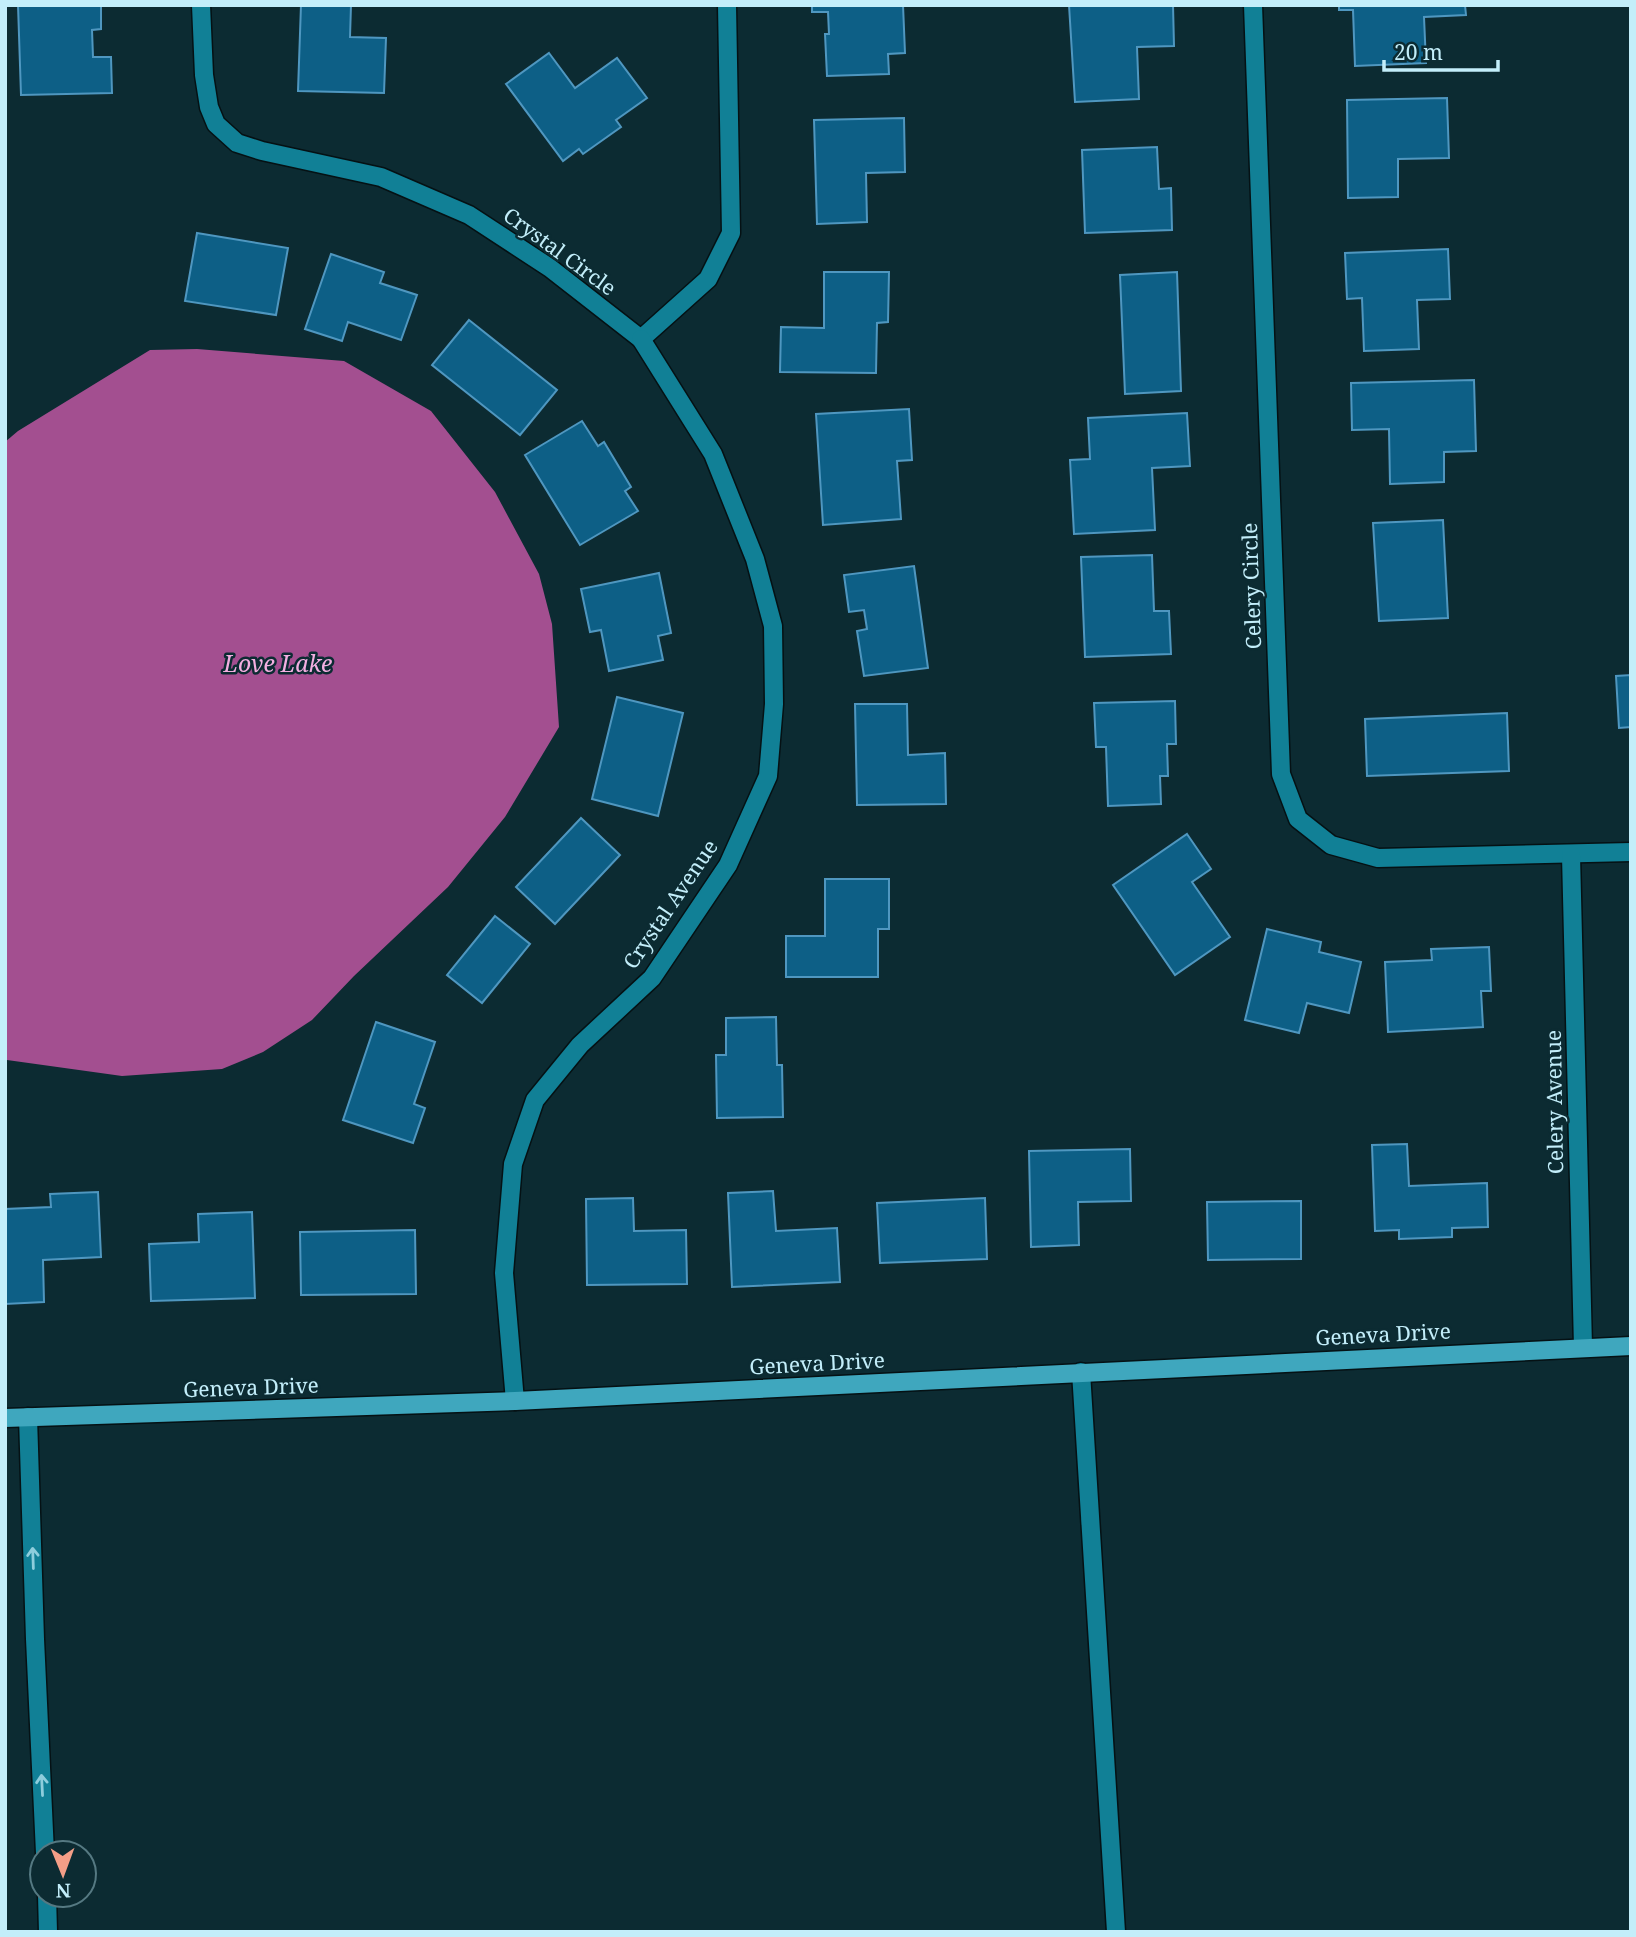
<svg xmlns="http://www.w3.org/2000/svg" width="1636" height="1937" font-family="'Noto Serif',serif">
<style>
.water{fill:#a34f90}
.building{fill:#0d5f86;stroke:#4f97c0;stroke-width:2}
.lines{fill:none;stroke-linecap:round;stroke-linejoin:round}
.minor-casing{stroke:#051114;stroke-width:21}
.major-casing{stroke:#051114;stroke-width:21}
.minor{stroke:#118096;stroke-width:18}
.major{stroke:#3fa7be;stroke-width:18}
.oneway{stroke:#8ecddc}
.labels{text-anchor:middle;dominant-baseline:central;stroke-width:5;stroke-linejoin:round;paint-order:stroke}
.street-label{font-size:21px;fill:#c3eefa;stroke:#0c2b32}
.water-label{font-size:23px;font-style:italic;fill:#f3afe1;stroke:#0c2b32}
</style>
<rect width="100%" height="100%" fill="#0c2b32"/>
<path class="water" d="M197 349 344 361 431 411 495 492 539 574 552 624 559 727 505 817 448 887 354 976 312 1020 263 1052 222 1069 122 1076 7 1060 5 1059V442L18 431 150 350Z"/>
<g class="building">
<path d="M18 5H101V29L92 30 93 57H111L112 93 21 95Z"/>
<path d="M301 5H351L350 37 386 38 384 93 298 91Z"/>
<path d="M812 5H903L905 53 888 54 889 74 827 76 825 34H829L828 12H812Z"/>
<path d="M1069 5H1173L1174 46 1137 47 1139 99 1075 102Z"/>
<path d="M1339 5H1465L1466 15 1424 17 1426 63 1355 66 1353 10H1339Z"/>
<path d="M549 53 575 88 617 58 647 98 616 120 621 127 583 154 579 149 563 161 506 84Z"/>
<path d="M1447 98 1449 158 1398 159V197L1348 198 1347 100Z"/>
<path d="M904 118 905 172 866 173 867 222 817 224 814 120Z"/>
<path d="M1157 147 1159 189 1171 188 1172 230 1085 233 1082 150Z"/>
<path d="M197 233 288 248 276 315 185 301Z"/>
<path d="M1448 249 1450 299 1417 300 1419 349 1364 351 1362 298 1347 299 1345 253Z"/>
<path d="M331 254 384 272 380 283 417 295 401 340 348 322 342 341 305 329Z"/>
<path d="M824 272H889L888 322 877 323 876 373 780 372 781 327 824 328Z"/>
<path d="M1177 272 1181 391 1125 394 1120 275Z"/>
<path d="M469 320 557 390 520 435 432 365Z"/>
<path d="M1474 380 1476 451 1444 452V482L1390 484 1389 429 1352 430 1351 383Z"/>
<path d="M909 409 912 460 897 461 901 519 823 525 816 414Z"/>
<path d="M1187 413 1190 466 1152 468 1155 530 1074 534 1070 460 1090 459 1088 418Z"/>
<path d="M582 421 598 446 604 442 631 487 625 491 638 511 580 545 525 455Z"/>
<path d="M1443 520 1448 618 1379 621 1373 523Z"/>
<path d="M1152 555 1154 611H1169L1171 654 1085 657 1081 557Z"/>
<path d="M914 566 928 668 864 676 857 631 867 629 864 610 849 612 844 575Z"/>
<path d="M659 573 671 633 658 636 663 660 609 671 601 630 590 632 581 589Z"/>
<path d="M1631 675V727L1619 728 1616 676Z"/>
<path d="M617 697 683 713 658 816 592 799Z"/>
<path d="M1175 701 1176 744H1167L1168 776H1160L1161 804 1108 806 1106 747H1096L1094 703Z"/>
<path d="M855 704H907L908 755 945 753 946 804 857 805Z"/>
<path d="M1507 713 1509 771 1367 776 1365 719Z"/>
<path d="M581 818 620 855 555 924 516 887Z"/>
<path d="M1187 834 1211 869 1192 882 1230 937 1175 975 1113 885Z"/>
<path d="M825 879H889V929H878V977H786V936H825Z"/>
<path d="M495 916 530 944 482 1003 447 975Z"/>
<path d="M1267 929 1321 942 1319 952 1361 962 1349 1013 1307 1003 1299 1033 1245 1020Z"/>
<path d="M1489 947 1491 991H1481L1483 1027 1388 1032 1385 962 1432 960 1431 949Z"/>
<path d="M776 1017 777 1065H782L783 1117 717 1118 716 1055H726V1018Z"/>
<path d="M376 1022 435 1042 414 1104 425 1108 413 1143 343 1120Z"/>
<path d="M1407 1144 1409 1186 1487 1183 1488 1227 1452 1228V1237L1399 1239V1230L1375 1231 1372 1145Z"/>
<path d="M1130 1149 1131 1201 1078 1202 1079 1245 1031 1247 1029 1151Z"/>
<path d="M773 1191 776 1231 837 1228 840 1282 732 1287 728 1193Z"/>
<path d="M98 1192 101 1257 43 1260 44 1302 5 1304V1209L51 1207 50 1194Z"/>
<path d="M633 1198 634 1231 686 1230 687 1284 587 1285 586 1199Z"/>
<path d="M985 1198 987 1259 880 1263 877 1203Z"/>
<path d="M1301 1201V1259L1208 1260 1207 1202Z"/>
<path d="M252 1212 255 1298 151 1301 149 1244 199 1242 198 1214Z"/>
<path d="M415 1230 416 1294 301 1295 300 1232Z"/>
</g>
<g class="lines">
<defs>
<g id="minor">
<path d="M201 5 204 75 209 107 216 124 237 143 262 151 381 177 469 215 550 268 641 339 708 279 731 233 727 5"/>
<path d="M1253 5 1281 774 1298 819 1331 845 1378 858 1631 852"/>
<path d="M1571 855 1583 1347"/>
<path d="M1081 1372 1116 1932"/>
<path d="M515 1401 504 1273 513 1164 535 1100 580 1045 652 978 728 865 768 776 774 704 773 626 755 559 713 454 641 339"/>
<path d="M28 1417 35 1639 45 1853"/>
<path d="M47 1895 48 1932"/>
</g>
<path id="major" d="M5 1418 515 1401 1631 1346"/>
</defs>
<use href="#minor" class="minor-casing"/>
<use href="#major" class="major-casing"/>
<use href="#minor" class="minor"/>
<use href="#major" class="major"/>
</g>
<defs><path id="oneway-shaft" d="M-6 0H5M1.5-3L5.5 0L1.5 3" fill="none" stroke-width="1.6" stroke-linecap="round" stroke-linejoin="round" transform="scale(1.75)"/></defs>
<g class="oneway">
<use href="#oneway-shaft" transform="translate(33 1558) rotate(-92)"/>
<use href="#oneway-shaft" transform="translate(42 1785) rotate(-93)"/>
</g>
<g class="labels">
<g class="street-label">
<text transform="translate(560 251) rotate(36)">Crystal Circle</text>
<text transform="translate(1251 586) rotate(-92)">Celery Circle</text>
<text transform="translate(670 904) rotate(-56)">Crystal Avenue</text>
<text transform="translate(1554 1102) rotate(-91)">Celery Avenue</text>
<text transform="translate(1383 1334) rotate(-3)">Geneva Drive</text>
<text transform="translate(817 1363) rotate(-3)">Geneva Drive</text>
<text transform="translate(251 1387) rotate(-2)">Geneva Drive</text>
</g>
<g class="water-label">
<text x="278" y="663">Love Lake</text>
</g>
</g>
<rect width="1636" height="1937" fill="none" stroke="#c3eefa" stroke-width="14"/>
<g transform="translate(63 1874) rotate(179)"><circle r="33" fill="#0c2b32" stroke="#557982" stroke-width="2"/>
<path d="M0-5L12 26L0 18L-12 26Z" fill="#f49e87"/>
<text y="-10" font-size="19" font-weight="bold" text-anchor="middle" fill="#c3eefa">N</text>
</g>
<path d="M1384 60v10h114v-10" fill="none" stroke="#c3eefa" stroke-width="3.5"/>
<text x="1394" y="60" font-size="21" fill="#c3eefa" stroke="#0c2b32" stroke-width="5" paint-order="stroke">20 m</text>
</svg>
